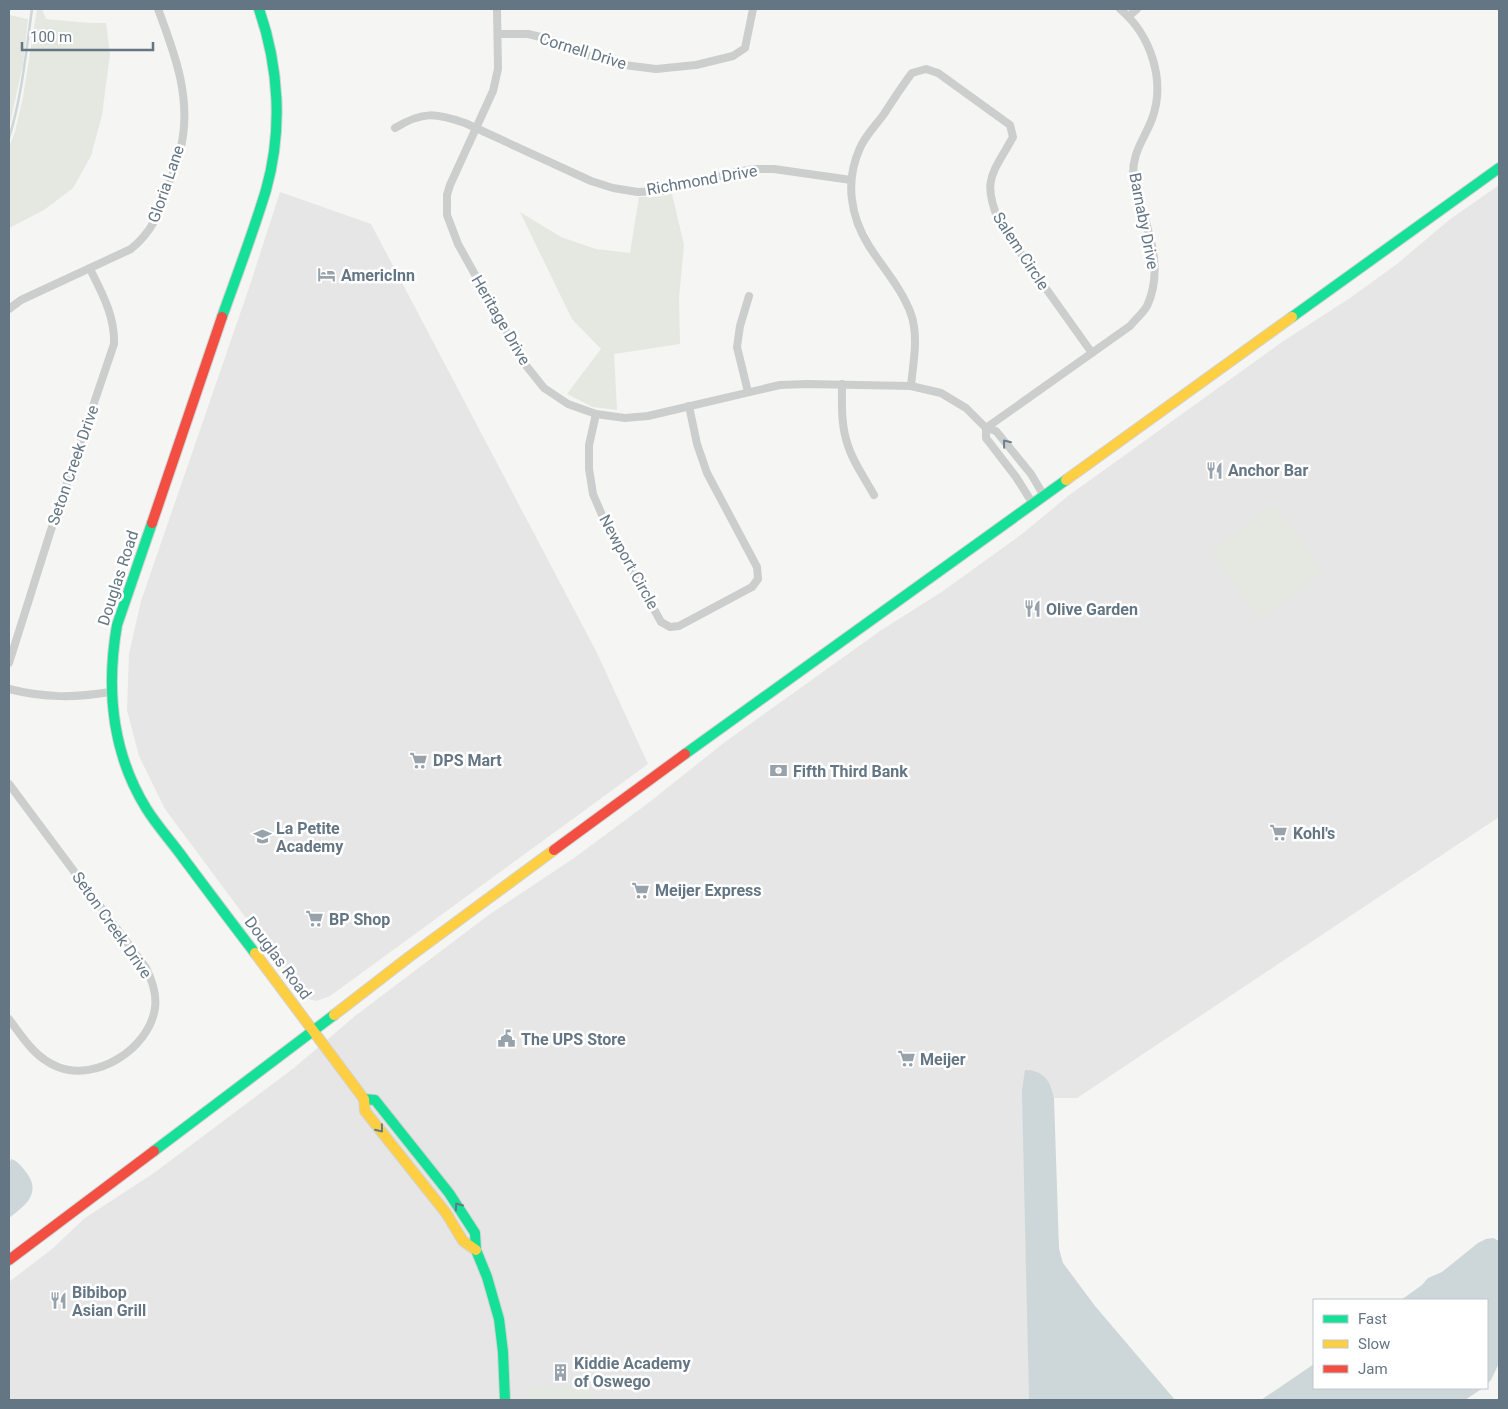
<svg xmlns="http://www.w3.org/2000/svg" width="1508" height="1409" font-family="Roboto,sans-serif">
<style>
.built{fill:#e5e6e5}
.green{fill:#e4e8e1}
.water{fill:#cdd6d8}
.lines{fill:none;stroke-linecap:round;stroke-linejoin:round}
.stream{stroke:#cdd6d8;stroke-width:2.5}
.fast-casing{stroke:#d2d3d4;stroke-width:12}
.slow-casing{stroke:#d2d3d4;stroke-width:12}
.jam-casing{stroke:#d2d3d4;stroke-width:12}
.street{stroke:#cccece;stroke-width:8}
.fast{stroke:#16e098;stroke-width:10}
.slow{stroke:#ffcf43;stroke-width:10}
.jam{stroke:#f24e42;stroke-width:10}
.oneway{stroke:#6e7f8b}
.oneway2{stroke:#607b85}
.labels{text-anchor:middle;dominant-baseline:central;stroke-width:5;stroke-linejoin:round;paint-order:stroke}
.street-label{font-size:16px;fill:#647684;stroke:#fff}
.poi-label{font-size:16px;font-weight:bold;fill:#647684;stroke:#fff;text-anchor:start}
</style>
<rect width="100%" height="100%" fill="#f5f5f3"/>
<g class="built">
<path d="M1499 185V817L1077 1098H1054L1052 1088 1041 1074 1025 1076 1024 1081 1029 1400H9V1282L52 1249 85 1218 154 1173 294 1068 355 1016 490 914 574 858 647 804 725 742 880 631 943 591 1022 534 1068 496 1282 342 1350 298 1397 264 1449 220Z"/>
<path d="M280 192 371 224 597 653 648 764 330 996 316 1001 309 999 299 992 272 953 165 809 139 756 127 710 129 654 141 601 250 285Z"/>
</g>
<g class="green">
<path d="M37 9H42L46 19 90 23H106L110 54 102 115 91 156 73 188 44 210 9 228V147L15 132 23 97Z"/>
<path d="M9 15 28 19 23 64 9 128Z"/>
<path d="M672 194 684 245 679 298 680 344 614 354 617 410 593 407 567 394 601 349 572 319 520 212 561 237 596 249 630 253 639 197H657Z"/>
<path d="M1270 507H1275L1278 510 1320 569V573L1317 577 1259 619 1210 550Z"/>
<path d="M529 1388H590V1400H530Z"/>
</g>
<g class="water">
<path d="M1025 1070C1043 1070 1051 1081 1054 1098L1059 1249 1063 1263 1095 1306 1175 1400H1029L1022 1091Z"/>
<path d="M11 1159C18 1161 21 1166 26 1172 42 1193 26 1205 9 1218V1165Z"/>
<path d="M1493 1238 1499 1241 1498 1253 1499 1363 1491 1380 1487 1384V1300H1401L1422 1285 1428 1278 1442 1272 1478 1243 1486 1239Z"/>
<path d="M1314 1364V1388H1483L1465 1400H1261Z"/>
</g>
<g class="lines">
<path class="stream" d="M9 138C22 96 26 52 32 9"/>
<defs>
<g id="fast">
<path d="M222 317C237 275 253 233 266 190 283 130 279 67 259 9"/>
<path d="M1292 317 1499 168"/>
<path d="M152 523 117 625C106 689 111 751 146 808 157 826 172 842 184 859 208 891 231 922 255 953"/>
<path d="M685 754 1066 480"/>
<path d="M364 1099 375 1100 449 1193 475 1233 476 1250 487 1277 499 1319 503 1352 505 1400"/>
<path d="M154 1151 334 1015"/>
</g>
<g id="slow">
<path d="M1066 480 1292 317"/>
<path d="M255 953 364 1099 365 1111 446 1213 463 1241 476 1250"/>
<path d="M334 1015 409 957 554 850"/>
</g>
<g id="jam">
<path d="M152 523 222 317"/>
<path d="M554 850 685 754"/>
<path d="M9 1260 154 1151"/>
</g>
</defs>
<use href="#fast" class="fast-casing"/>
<use href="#slow" class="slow-casing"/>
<use href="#jam" class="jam-casing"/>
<g class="street">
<path d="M497 9 498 69 493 91 450 185 447 195V215L458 244 524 363 544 388 568 404 596 414 625 418 648 416 780 385 807 384 911 386 941 393 966 408 986 428 996 431 1031 474 1044 496"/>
<path d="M1129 16 1137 9"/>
<path d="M498 34H528L549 39 583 54 616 64 656 69 696 65 733 56 745 48 753 9"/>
<path d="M395 128C423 111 435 113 465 123L591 181 613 188 638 192 663 191 732 173 754 169H774L851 180"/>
<path d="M9 309 21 300 131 249C153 231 159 213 168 187 172 175 177 163 180 151 193 101 175 54 158 9"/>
<path d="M842 384C842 402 841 421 846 439 851 459 864 477 874 495"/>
<path d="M911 386C913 363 919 337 911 314 902 289 883 268 869 246 850 216 845 181 860 148 865 136 876 125 884 114 893 100 902 86 912 73L926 69 938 73 1010 125 1013 137C992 175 981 180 1000 224L1092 353"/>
<path d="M748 392 737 347 740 326 749 296"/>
<path d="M596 414 589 445V469L593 494 602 515 661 622 670 627 679 626 752 587 758 579 757 567 707 473 697 444 689 406"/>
<path d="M986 428 1130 326C1135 320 1143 313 1147 306 1162 274 1152 241 1142 209 1139 199 1133 187 1133 177 1132 152 1144 140 1152 119 1166 81 1151 35 1120 9"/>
<path d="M986 428V438L1016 477 1033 504"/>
<path d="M9 663 50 533 114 344C115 316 102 293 90 269"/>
<path d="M9 689C45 698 74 698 110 692"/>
<path d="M9 784 146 968C152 980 157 994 155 1008 149 1049 96 1082 58 1067 35 1058 23 1038 9 1019"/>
</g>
<use href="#fast" class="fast"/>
<use href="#slow" class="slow"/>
<use href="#jam" class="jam"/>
</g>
<defs><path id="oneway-chevron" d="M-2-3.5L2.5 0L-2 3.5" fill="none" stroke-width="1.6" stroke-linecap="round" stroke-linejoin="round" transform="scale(1.25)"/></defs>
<use class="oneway" href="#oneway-chevron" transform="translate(1006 443) rotate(-129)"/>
<g class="oneway2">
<use href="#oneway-chevron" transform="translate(380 1129) rotate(51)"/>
<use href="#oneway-chevron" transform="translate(458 1206) rotate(-125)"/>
</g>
<defs>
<symbol id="hotel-bare" viewBox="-9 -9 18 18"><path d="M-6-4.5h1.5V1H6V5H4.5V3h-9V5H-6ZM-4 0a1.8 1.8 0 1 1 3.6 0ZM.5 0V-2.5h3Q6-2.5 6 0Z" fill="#97a2ab" stroke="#fff" stroke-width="2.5" paint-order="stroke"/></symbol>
<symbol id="restaurant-bare" viewBox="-9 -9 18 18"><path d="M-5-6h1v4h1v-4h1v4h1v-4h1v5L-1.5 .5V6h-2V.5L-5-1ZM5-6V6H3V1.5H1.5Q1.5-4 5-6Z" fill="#97a2ab" stroke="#fff" stroke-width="2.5" paint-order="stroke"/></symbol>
<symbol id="supermarket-bare" viewBox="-9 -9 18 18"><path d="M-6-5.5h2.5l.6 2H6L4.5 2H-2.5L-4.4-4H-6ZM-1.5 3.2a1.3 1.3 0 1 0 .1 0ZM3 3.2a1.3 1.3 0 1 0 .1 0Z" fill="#97a2ab" stroke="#fff" stroke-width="2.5" paint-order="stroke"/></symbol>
<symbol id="bank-bare" viewBox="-9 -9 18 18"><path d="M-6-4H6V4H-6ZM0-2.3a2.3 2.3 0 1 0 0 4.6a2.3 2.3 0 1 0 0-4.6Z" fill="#97a2ab" stroke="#fff" stroke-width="2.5" paint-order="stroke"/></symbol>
<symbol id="school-bare" viewBox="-9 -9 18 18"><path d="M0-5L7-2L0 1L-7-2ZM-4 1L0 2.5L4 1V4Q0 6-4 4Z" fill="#97a2ab" stroke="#fff" stroke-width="2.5" paint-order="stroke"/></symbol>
<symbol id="civic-bare" viewBox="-9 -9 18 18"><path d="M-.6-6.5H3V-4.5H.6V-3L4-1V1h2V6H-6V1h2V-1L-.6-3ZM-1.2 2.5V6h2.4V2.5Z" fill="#97a2ab" stroke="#fff" stroke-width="2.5" paint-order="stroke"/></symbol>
<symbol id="building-bare" viewBox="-9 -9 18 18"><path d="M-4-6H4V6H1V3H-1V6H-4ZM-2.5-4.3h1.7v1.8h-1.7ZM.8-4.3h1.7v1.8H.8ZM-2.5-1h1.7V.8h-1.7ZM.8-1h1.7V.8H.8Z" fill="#97a2ab" stroke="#fff" stroke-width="2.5" paint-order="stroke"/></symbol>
</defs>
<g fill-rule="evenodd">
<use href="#hotel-bare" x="314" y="262" width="25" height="25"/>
<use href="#restaurant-bare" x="1202" y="458" width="25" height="25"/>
<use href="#restaurant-bare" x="1020" y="596" width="25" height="25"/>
<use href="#supermarket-bare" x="406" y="748" width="25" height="25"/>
<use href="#bank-bare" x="766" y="758" width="25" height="25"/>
<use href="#supermarket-bare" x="1266" y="820" width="25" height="25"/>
<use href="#school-bare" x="250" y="824" width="25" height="25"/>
<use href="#supermarket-bare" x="628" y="878" width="25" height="25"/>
<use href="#supermarket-bare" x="302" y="906" width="25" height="25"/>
<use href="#civic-bare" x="494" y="1026" width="25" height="25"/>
<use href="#supermarket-bare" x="894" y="1046" width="25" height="25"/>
<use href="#restaurant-bare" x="46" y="1288" width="25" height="25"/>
<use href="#building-bare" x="548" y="1360" width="25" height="25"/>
</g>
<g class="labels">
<g class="street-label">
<text transform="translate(583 51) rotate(17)">Cornell Drive</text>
<text transform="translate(702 180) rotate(-10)">Richmond Drive</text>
<text transform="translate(166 184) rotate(-71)">Gloria Lane</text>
<text transform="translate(1144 221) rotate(79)">Barnaby Drive</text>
<text transform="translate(1021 251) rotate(57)">Salem Circle</text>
<text transform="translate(501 320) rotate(60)">Heritage Drive</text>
<text transform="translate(73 465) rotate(-71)">Seton Creek Drive</text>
<text transform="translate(629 562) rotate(61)">Newport Circle</text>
<text transform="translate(118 578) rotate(-72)">Douglas Road</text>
<text transform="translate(112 925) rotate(55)">Seton Creek Drive</text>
<text transform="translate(278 958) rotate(53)">Douglas Road</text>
</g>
<g class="poi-label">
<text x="341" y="275">AmericInn</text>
<text x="1228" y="470">Anchor Bar</text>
<text x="1046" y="609">Olive Garden</text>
<text x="433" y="760">DPS Mart</text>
<text x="793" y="771">Fifth Third Bank</text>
<text x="276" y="828">La Petite<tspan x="276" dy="18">Academy</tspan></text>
<text x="1293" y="833">Kohl's</text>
<text x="655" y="890">Meijer Express</text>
<text x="329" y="919">BP Shop</text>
<text x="521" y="1039">The UPS Store</text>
<text x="920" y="1059">Meijer</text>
<text x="72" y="1292">Bibibop<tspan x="72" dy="18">Asian Grill</tspan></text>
<text x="574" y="1363">Kiddie Academy<tspan x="574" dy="18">of Oswego</tspan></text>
</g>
</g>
<rect width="1508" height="1409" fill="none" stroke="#647684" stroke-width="20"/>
<rect x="1313" y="1299" width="175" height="90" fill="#ffffff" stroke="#c1c8ce"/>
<rect x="1323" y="1315" width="25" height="8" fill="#16e098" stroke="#c1c8ce"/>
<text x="1358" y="1324" font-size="15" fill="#647684">Fast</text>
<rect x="1323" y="1340" width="25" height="8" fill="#ffcf43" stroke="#c1c8ce"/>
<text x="1358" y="1349" font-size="15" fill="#647684">Slow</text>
<rect x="1323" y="1365" width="25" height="8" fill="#f24e42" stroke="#c1c8ce"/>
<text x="1358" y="1374" font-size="15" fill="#647684">Jam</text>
<path d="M22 42v8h131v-8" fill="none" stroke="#647684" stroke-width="2.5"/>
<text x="30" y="42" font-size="15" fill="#647684" stroke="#ffffff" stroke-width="4" paint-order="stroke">100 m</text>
</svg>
